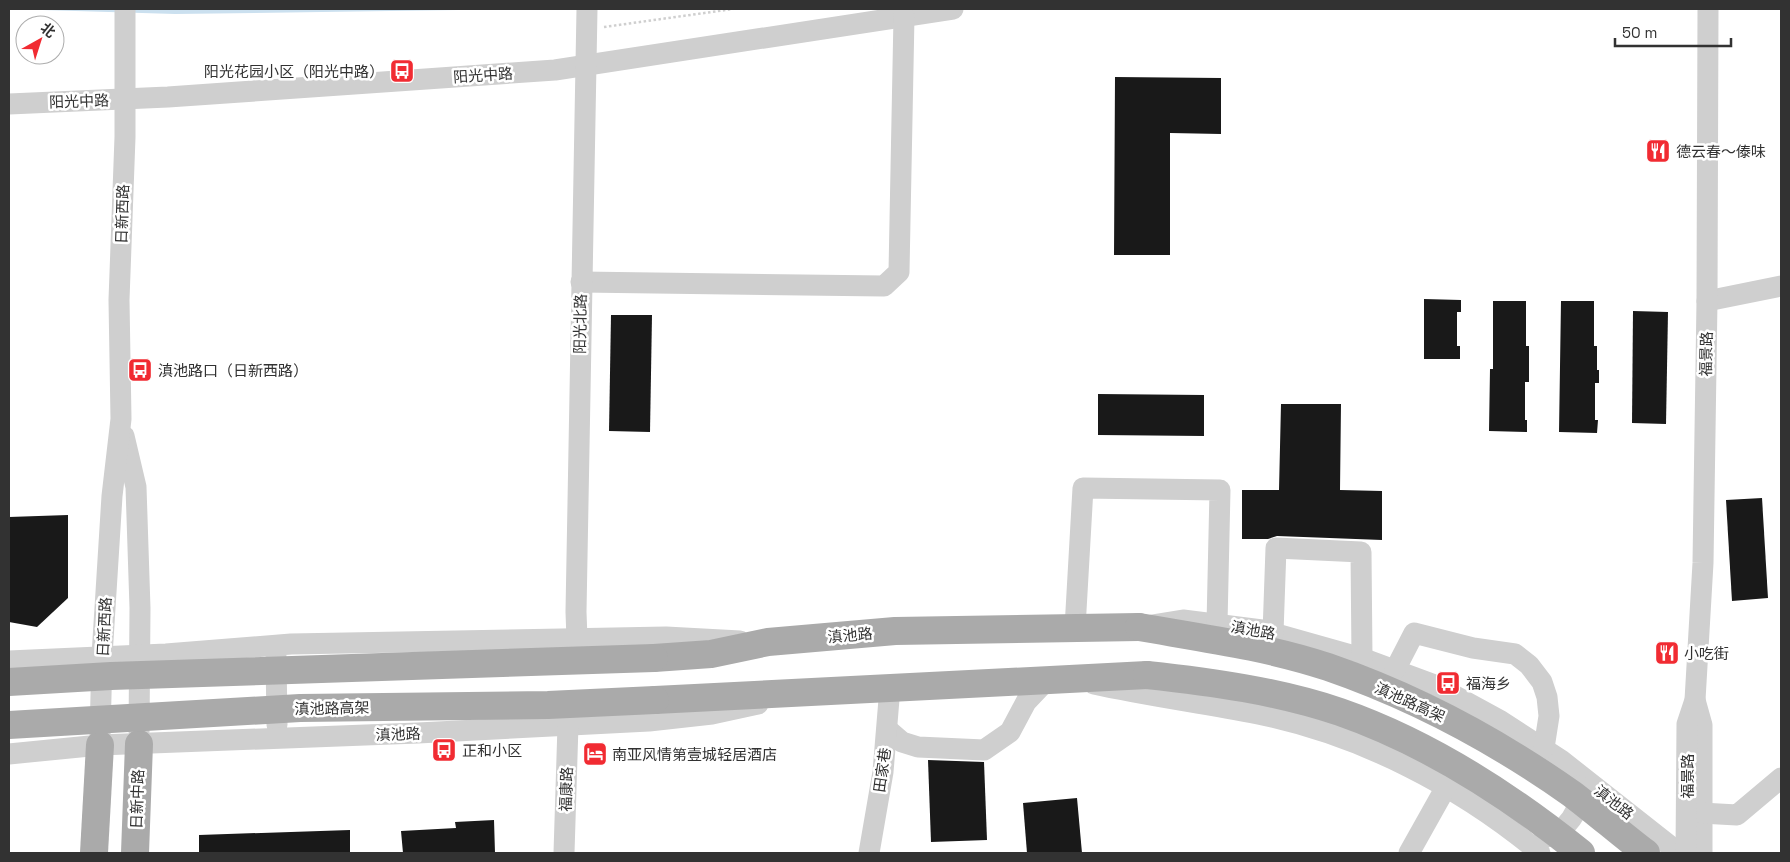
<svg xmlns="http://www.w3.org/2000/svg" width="1790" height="862" font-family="'Space Grotesk','Noto Sans SC',sans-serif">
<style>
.water{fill:#cbe0ef}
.building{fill:#191919}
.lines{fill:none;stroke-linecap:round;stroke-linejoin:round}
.path{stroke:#cfcfcf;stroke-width:2.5;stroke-dasharray:2.5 2.5;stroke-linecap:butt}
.minor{stroke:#cfcfcf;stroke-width:21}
.major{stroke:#aaa;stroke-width:28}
.major-bridge{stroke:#aaa;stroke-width:28}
.labels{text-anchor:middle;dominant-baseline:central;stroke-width:5;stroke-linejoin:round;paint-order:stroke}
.poi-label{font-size:15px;fill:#323232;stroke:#fff;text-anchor:start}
.street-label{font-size:15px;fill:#323232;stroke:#fff}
</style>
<rect width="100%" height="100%" fill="#fff"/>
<path class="water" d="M9 9H537L175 14Z"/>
<g class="building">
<path d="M1115 77 1221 78V134L1170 133V255H1114Z"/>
<path d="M1424 299 1461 300V312H1457V346H1460V359H1424Z"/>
<path d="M1493 301H1526V346H1529V382H1525V420H1527V432L1489 431 1490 369H1493Z"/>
<path d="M1561 301H1594V346H1597V370H1599V383H1595V420H1598L1597 433 1559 432Z"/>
<path d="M1633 311 1668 312 1666 424 1632 423Z"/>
<path d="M611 315H652L650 432 609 431Z"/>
<path d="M1098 394 1204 395V436L1098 435Z"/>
<path d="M1281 404H1341L1340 490 1382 491V540L1277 536 1268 539H1242V490H1279Z"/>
<path d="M1762 498 1768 598 1732 601 1726 500Z"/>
<path d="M68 515V598L37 627 9 622V517Z"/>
<path d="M928 760 984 762 987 840 931 842Z"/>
<path d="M1077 798 1082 853H1027L1023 803Z"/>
<path d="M494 820 495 853H403L401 831 456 828 455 822Z"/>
<path d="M350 830V853H199V835Z"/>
</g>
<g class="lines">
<path class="path" d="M604 27 733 9"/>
<g class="minor">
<path d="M9 104 168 97 555 70 953 9"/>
<path d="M581 282 884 286 899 272 904 16"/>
<path d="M1707 301 1781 286"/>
<path d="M124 436 136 487 140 608 139 732"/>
<path d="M1152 625 1183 620 1262 630 1362 658 1435 685 1501 721 1561 760 1679 853"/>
<path d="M1075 628 1083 488 1220 490 1217 624"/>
<path d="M1273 633 1276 548 1361 552 1362 658"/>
<path d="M577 639 576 612 587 9"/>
<path d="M276 656 277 725"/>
<path d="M9 661 166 654 291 644 666 637 740 641"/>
<path d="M1395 670 1414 633 1473 648 1515 654 1529 665 1542 682 1547 697 1549 716 1544 748"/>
<path d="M1094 684C1148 696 1203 703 1258 714 1361 735 1460 786 1540 853"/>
<path d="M1695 700 1702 725V853"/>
<path d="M887 729 902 742 918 747 984 750 1010 732 1026 702 1045 682"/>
<path d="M100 735 102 656 112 496 121 419 119 300 125 137V9"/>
<path d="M9 754 100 745 418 733 649 721 712 714 758 704"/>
<path d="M1701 813 1737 815 1781 778"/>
<path d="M1544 838C1567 831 1582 811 1579 786"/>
<path d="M564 853 568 725"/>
<path d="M869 853 883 772 890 687"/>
<path d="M1409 853 1446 787"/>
<path d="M1686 853 1687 724 1695 700 1703 563 1707 301 1708 9"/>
</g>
<g class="major">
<path d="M654 658 711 654 768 642 895 631 1139 627"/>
<path d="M655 700 1147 675"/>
<path d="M94 853 100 745"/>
<path d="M135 853 139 744"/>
</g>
<g class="major-bridge">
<path d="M1139 627C1202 638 1268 647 1328 667 1415 697 1497 741 1572 794 1597 813 1621 834 1646 853"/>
<path d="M1147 675C1212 682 1278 691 1340 712 1429 743 1509 795 1581 853"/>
<path d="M9 682 111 676 654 658"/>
<path d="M9 725 300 708 548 705 655 700"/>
</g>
</g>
<defs>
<symbol id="bus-square" viewBox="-11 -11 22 22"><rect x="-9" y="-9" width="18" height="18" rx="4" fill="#f12b32" stroke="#fff"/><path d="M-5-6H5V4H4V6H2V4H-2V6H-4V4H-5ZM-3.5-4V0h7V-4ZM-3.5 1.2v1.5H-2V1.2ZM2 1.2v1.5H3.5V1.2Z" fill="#fff"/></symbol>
<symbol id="restaurant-square" viewBox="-11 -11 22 22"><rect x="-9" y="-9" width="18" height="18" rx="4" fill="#f12b32" stroke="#fff"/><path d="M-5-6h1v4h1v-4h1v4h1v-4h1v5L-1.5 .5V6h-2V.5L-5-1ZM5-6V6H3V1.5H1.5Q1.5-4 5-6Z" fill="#fff"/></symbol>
<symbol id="hotel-square" viewBox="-11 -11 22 22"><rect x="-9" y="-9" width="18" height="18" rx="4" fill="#f12b32" stroke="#fff"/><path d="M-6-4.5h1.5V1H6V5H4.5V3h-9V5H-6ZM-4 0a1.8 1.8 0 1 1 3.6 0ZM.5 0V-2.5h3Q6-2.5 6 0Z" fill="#fff"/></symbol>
</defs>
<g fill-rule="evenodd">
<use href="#bus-square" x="388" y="57" width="28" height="28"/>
<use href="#restaurant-square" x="1644" y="137" width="28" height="28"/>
<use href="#bus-square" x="126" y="356" width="28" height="28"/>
<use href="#restaurant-square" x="1653" y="639" width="28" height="28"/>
<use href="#bus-square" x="1434" y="669" width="28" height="28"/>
<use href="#bus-square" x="430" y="736" width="28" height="28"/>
<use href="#hotel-square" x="581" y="740" width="28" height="28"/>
</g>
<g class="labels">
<g class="poi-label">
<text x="384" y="71" text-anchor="end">阳光花园小区（阳光中路）</text>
<text x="1676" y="151">德云春～傣味</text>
<text x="158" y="370">滇池路口（日新西路）</text>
<text x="1684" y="653">小吃街</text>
<text x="1466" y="683">福海乡</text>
<text x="462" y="750">正和小区</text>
<text x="612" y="754">南亚风情第壹城轻居酒店</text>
</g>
<g class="street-label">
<text transform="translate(483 75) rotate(-4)">阳光中路</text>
<text transform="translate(79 101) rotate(-2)">阳光中路</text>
<text transform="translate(122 214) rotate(-88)">日新西路</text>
<text transform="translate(580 324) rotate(-89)">阳光北路</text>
<text transform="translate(1706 354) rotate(-89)">福景路</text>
<text transform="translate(104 627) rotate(-87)">日新西路</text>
<text transform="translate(1253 630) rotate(10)">滇池路</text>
<text transform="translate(850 635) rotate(-5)">滇池路</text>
<text transform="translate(1410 702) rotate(24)">滇池路高架</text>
<text transform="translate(332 708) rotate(-1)">滇池路高架</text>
<text transform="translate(398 734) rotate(-2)">滇池路</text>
<text transform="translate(882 770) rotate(-82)">田家巷</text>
<text transform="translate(1687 776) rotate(-90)">福景路</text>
<text transform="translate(566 789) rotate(-88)">福康路</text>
<text transform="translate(137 799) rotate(-88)">日新中路</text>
<text transform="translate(1614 802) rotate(38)">滇池路</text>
</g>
</g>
<rect width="1790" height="862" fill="none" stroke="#323232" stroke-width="20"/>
<g transform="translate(40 40) rotate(39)"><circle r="24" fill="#ffffff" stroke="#adadad"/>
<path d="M0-4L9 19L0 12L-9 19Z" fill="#f12b32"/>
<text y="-8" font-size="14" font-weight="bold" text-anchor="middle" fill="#323232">北</text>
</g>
<path d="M1615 38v8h116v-8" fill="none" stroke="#323232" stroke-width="2.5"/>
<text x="1622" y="38" font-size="15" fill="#323232" stroke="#ffffff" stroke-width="4" paint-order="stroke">50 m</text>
</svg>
